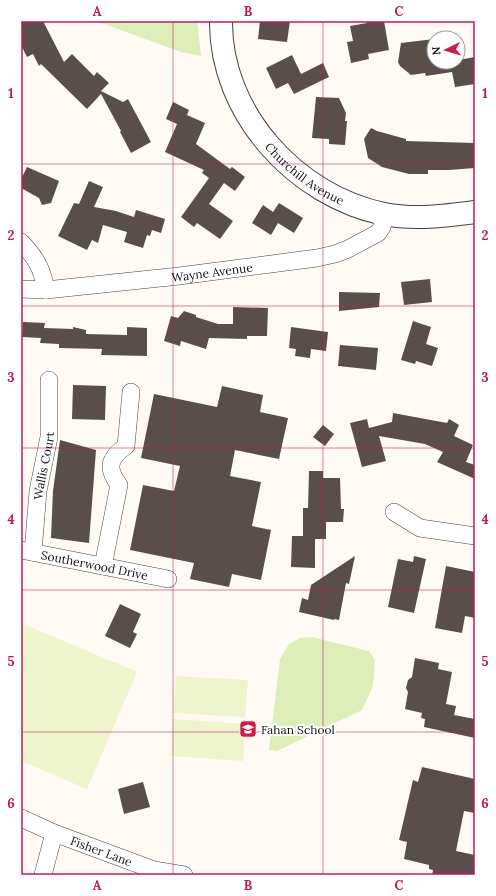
<svg xmlns="http://www.w3.org/2000/svg" width="496" height="896" font-family="Lora,serif">
<style>
.green{fill:#deeeb9}
.pitch{fill:#eef4cc}
.building{fill:#5a4e4b}
.lines{fill:none;stroke-linecap:round;stroke-linejoin:round}
.minor-casing{stroke:#434343;stroke-width:18}
.tertiary-casing{stroke:#434343;stroke-width:24}
.minor{stroke:#fff;stroke-width:17}
.tertiary{stroke:#fff;stroke-width:22}
.grid{fill:none;stroke:#c2185b;stroke-width:1;stroke-opacity:0.55}
.labels{text-anchor:middle;dominant-baseline:central;stroke-width:4;stroke-linejoin:round;paint-order:stroke}
.street-label{font-size:12px;fill:#101010;stroke:#fff}
.poi-label{font-size:12px;fill:#101010;stroke:#fff;text-anchor:start}
.neatline{fill:none;stroke:#c2185b;stroke-width:1.5}
.grid-label{font-size:13px;text-anchor:middle;font-weight:bold;fill:#c2185b}
</style>
<rect width="100%" height="100%" fill="#fffaf3"/>
<g class="green">
<path d="M96 21H197L201 56 181 52Z"/>
<path d="M311 637 369 651 375 660 373 686 362 710 277 751 269 750 280 659 289 644 300 638Z"/>
</g>
<g class="pitch">
<path d="M21 623 137 672 87 789 21 761Z"/>
<path d="M176 676 248 680 245 717 173 713Z"/>
<path d="M173 719 245 724 243 761 171 756Z"/>
</g>
<g class="building">
<path d="M21 21H43L64 62 72 54 94 76 97 72 109 83 101 91 123 102 128 99 151 142 131 153 120 132 121 131 101 94 87 109 41 64 39 66 33 54 27 57 21 45Z"/>
<path d="M260 21H290L287 42 258 39Z"/>
<path d="M367 21H384L389 50 368 54 369 59 351 63 347 42 353 41 350 26 367 23Z"/>
<path d="M434 39V62H458V60L475 57V84L455 87 452 72 426 76 425 73 411 75 400 66 398 62 401 43Z"/>
<path d="M292 55 301 74 323 63 329 77 294 94 288 83 276 89 266 68Z"/>
<path d="M316 97 339 98 346 113 345 121H347L345 145 329 144V139L312 138Z"/>
<path d="M173 102 189 110 187 115 205 123 196 144 230 169 232 167 245 177 235 191 224 183 209 204 233 221 220 239 197 223 194 227 181 217 209 178 202 173 204 170 165 152 177 124 166 119Z"/>
<path d="M371 128 377 131 406 139V141L475 143V168L449 170H428V174H409L382 167 368 158 364 139Z"/>
<path d="M27 167 59 181 51 203 42 205 39 198 21 188V179Z"/>
<path d="M89 181 103 187 94 207 116 211 134 217 136 210 165 219 161 233 152 230 150 236 147 235 143 248 124 242 127 232 103 225 98 243 92 240 87 250 58 236 74 203 79 204Z"/>
<path d="M279 203 303 218 294 233 278 223 271 235 252 223 263 205 273 212Z"/>
<path d="M430 279 432 302 404 305 401 282Z"/>
<path d="M339 292 380 293 379 307 339 311Z"/>
<path d="M233 307 268 308 267 336H247V339L209 338 206 349 181 341 180 346 164 341 171 316 178 318 184 311 196 315V317L218 324H233Z"/>
<path d="M413 321 431 327 426 344 438 348 432 366 416 361 415 364 401 360Z"/>
<path d="M23 322 45 323 44 328 73 329V327L86 330V334L127 335V327L147 328V356L101 355 102 349 59 348V344L40 343 41 338 22 337Z"/>
<path d="M291 327 328 332 326 351 311 349 310 358 295 356 296 349 289 348Z"/>
<path d="M340 345 378 348 376 370 338 366Z"/>
<path d="M73 385 106 386 105 420 72 419Z"/>
<path d="M222 386 263 395 260 412 288 418 279 459 235 450 230 476 261 482 252 526 271 530 261 580 232 574 229 587 190 579 194 563 130 550 143 485 174 491 180 466 141 458 154 394 217 407Z"/>
<path d="M393 413 447 423 449 419 459 425 454 436 473 445 466 462 475 465V479L437 462 443 452 425 444 379 436 386 461 362 467 350 423 367 419 369 428 392 422Z"/>
<path d="M323 425 334 434 325 446 313 437Z"/>
<path d="M60 440 96 450 89 543 51 538 53 491Z"/>
<path d="M309 471H323V478H340L341 509H344L343 522H326V539H315V568L291 567 292 536H303V508H308Z"/>
<path d="M355 556 349 584 346 583 339 620 334 619V620L299 612 302 598 308 600 311 585Z"/>
<path d="M414 556 426 559 414 613 388 607 398 559 413 562Z"/>
<path d="M446 566 475 572V618L465 616 462 633 435 628Z"/>
<path d="M120 604 141 614 133 632 137 634 130 648 105 636Z"/>
<path d="M415 658 439 663 438 669 452 672 446 704 456 706 454 715 475 719V738L424 727 425 719 421 718 422 713 405 709 408 692 406 688 408 680 412 677Z"/>
<path d="M422 767 475 779V813L464 811 456 851 475 855V875H432L433 870 429 869V865L404 859 407 842 399 840 413 780 418 782Z"/>
<path d="M143 782 150 807 124 814 118 789Z"/>
</g>
<g class="lines">
<defs>
<g id="minor">
<path d="M21 242C36 258 42 268 46 290"/>
<path id="s1" d="M21 289 46 290 179 276 317 258 335 254 348 249 378 233 382 227 385 214"/>
<path d="M394 512 420 528 475 536"/>
<path id="s2" d="M21 550 168 579"/>
<path id="s3" d="M33 552 38 491 49 437V380"/>
<path d="M103 566 119 485C106 468 109 458 126 446L131 392"/>
<path id="s4" d="M21 818 54 833 154 870 184 875"/>
<path d="M43 875 54 833"/>
</g>
<g id="tertiary">
<path id="s5" d="M221 21C220 113 296 196 384 214 414 220 445 216 475 212"/>
</g>
</defs>
<use href="#minor" class="minor-casing"/>
<use href="#tertiary" class="tertiary-casing"/>
<use href="#minor" class="minor"/>
<use href="#tertiary" class="tertiary"/>
</g>
<path class="grid" d="M173 21V875M323 21V875M21 164H475M21 306H475M21 448H475M21 590H475M21 732H475"/>
<defs>
<symbol id="school-square" viewBox="-11 -11 22 22"><rect x="-9" y="-9" width="18" height="18" rx="4" fill="#cd1c47" stroke="#fff"/><path d="M0-5L7-2L0 1L-7-2ZM-4 1L0 2.5L4 1V4Q0 6-4 4Z" fill="#fff"/></symbol>
</defs>
<g fill-rule="evenodd">
<use href="#school-square" x="238" y="719" width="20" height="20"/>
</g>
<g class="labels">
<g class="street-label">
<text stroke="none"><textPath href="#s5" startOffset="182">Churchill Avenue</textPath></text>
<text stroke="none"><textPath href="#s1" startOffset="192">Wayne Avenue</textPath></text>
<text stroke="none"><textPath href="#s3" startOffset="87">Wallis Court</textPath></text>
<text stroke="none"><textPath href="#s2" startOffset="75">Southerwood Drive</textPath></text>
<text stroke="none"><textPath href="#s4" startOffset="87">Fisher Lane</textPath></text>
</g>
<g class="poi-label">
<text x="261" y="729">Fahan School</text>
</g>
</g>
<rect width="496" height="896" fill="none" stroke="#ffffff" stroke-width="44"/>
<g transform="translate(446 50) rotate(265)"><circle r="19" fill="#ffffff" stroke="#9f9f9f"/>
<path d="M0-3L7 15L0 10L-7 15Z" fill="#cd1c47"/>
<text y="-6" font-size="11" font-weight="bold" text-anchor="middle" fill="#101010">N</text>
</g>
<rect x="22" y="22" width="452" height="852" class="neatline"/>
<g class="grid-label">
<text x="97" y="16">A</text>
<text x="248" y="16">B</text>
<text x="399" y="16">C</text>
<text x="11" y="98">1</text>
<text x="485" y="98">1</text>
<text x="11" y="240">2</text>
<text x="485" y="240">2</text>
<text x="11" y="382">3</text>
<text x="485" y="382">3</text>
<text x="11" y="524">4</text>
<text x="485" y="524">4</text>
<text x="11" y="666">5</text>
<text x="485" y="666">5</text>
<text x="11" y="808">6</text>
<text x="485" y="808">6</text>
<text x="97" y="890">A</text>
<text x="248" y="890">B</text>
<text x="399" y="890">C</text>
</g>
</svg>
